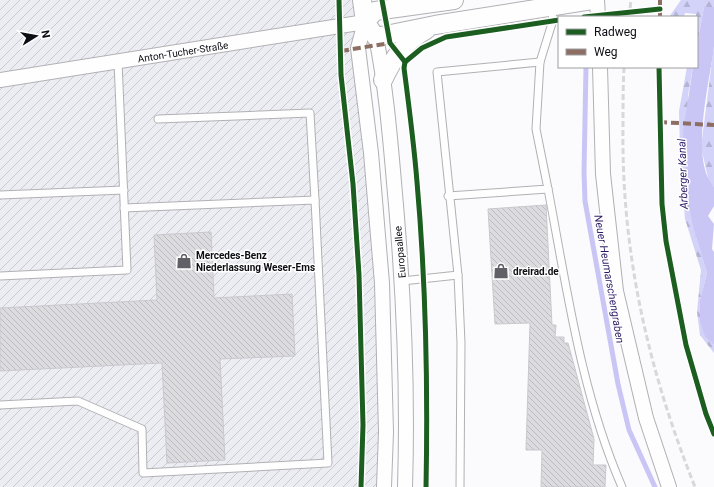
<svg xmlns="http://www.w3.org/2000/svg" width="714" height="487" font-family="Roboto,sans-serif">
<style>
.industrial{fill:url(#industrial-furrows)}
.forest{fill:url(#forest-firs)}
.water{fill:#c9c6f6}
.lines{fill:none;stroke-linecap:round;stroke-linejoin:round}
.stream{stroke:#c9c6f6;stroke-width:5}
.building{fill:url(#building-back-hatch);stroke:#c9c8cd}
.service-casing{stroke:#b1b1b4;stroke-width:9}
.minor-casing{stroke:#b1b1b4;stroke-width:16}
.tertiary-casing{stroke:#b1b1b4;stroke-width:20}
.service{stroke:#fefeff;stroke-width:7}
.minor{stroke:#fefeff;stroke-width:14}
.tertiary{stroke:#fefeff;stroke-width:18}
.rail{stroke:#d8d8d8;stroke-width:3;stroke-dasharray:6 3;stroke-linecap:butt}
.quiet{stroke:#8d6e63;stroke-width:4;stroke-dasharray:8 4;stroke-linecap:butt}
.cycleway-casing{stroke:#fff;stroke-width:8}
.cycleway{stroke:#1b5e20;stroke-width:5}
.labels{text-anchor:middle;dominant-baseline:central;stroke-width:3;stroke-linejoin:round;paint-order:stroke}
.street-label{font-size:10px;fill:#0d0d14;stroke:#fff}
.poi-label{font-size:10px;font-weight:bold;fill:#0d0d14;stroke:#fff;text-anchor:start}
.water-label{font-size:11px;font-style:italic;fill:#2b1a65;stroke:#fff}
</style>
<defs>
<pattern id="industrial-furrows" width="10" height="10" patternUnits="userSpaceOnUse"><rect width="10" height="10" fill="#ececf3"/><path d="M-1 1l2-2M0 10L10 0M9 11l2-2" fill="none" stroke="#c9c9cf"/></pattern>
<pattern id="forest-firs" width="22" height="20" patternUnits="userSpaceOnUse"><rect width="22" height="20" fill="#d3d2f8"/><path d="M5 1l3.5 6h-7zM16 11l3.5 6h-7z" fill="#b4b3d4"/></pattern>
<pattern id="building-back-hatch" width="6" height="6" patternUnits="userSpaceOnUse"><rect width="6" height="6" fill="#dcdce0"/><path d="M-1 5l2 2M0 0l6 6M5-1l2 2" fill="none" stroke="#bcbcbf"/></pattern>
</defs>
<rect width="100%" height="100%" fill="#fbfbfd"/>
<path class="industrial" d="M0 0H355L377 185 388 487H0Z"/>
<g class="forest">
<path d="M681 0H714V7H704L697 45 696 14 685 13 684 17H669Z"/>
<path d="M714 46V187L709 182 701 147Z"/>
<path d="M687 67H693L688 95 694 231 707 273 700 300 705 337 714 345V353L700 335 697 312 701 270 685 219 680 153 679 111Z"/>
</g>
<path class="water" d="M704 7H714C714 20 714 34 714 47 710 81 689 160 714 187V206L708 216 714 224 712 249 714 252V345L705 337 700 321V300L707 273 694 231 688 200 683 132 693 67H697V45Z"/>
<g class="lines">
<path class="stream" d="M586 67 584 172 585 201 618 384 629 430 655 487"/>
</g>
<g class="building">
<path d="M546 205 552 325H556L555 337H564V343H568L594 439 593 465H606L605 487H541L542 450H526L530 323 495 324 488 209Z"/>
<path d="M211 232 214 298 292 294 295 356 220 359 225 460 167 463 162 363 0 371V308L157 300 154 235Z"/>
</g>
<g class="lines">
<defs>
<g id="service">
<path d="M158 119 310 113 315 200"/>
<path d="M548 189C567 289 581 393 622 487"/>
<path d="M0 195 124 190"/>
<path d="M448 196 548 189 536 129 540 62 553 20 551 7"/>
<path d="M0 276 127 270 118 62"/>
<path d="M402 281 458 275"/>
<path d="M0 405 78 401 142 429 143 473 328 463 315 200 124 208"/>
<path d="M460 487 461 343 458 275 437 72 540 62"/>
</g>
<g id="minor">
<path d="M597 0 598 17"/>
<path d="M376 37C387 92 391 149 396 205 404 299 408 393 405 487"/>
<path d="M600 67 603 174 616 291 646 418 669 487"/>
<path d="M0 80 365 22 358 48 371 153 382 283 386 432 384 487"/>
</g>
<g id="tertiary">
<path d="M362 0 365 22 376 37 435 25 592 0"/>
<path d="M365 22 375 11 454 0"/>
<path d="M383 80C394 57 403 43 426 30"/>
</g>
</defs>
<use href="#service" class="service-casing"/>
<use href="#minor" class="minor-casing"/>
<use href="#tertiary" class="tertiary-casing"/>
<use href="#service" class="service"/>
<use href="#minor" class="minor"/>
<use href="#tertiary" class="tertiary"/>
<g class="rail">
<path d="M629 17 631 0"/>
<path d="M624 67C623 86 623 105 623 124 621 252 648 369 695 487"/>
</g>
<g class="quiet">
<path d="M660 17V0"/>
<path d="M341 51 390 43"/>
<path d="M659 122 714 125"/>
</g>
<defs>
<g id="cycleway">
<path d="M339 0 341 75 353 184 359 275 363 425 361 487"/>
<path d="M382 0 390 43 405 62 404 68C409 106 414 144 417 182 426 284 428 385 426 487"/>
<path d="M584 17 660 9"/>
<path d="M405 62 422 48 446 37 559 20"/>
<path d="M659 67 662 204 666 241 686 345 706 414 714 434"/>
</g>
</defs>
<use href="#cycleway" class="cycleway-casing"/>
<use href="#cycleway" class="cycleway"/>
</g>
<defs>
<symbol id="shop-bare" viewBox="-9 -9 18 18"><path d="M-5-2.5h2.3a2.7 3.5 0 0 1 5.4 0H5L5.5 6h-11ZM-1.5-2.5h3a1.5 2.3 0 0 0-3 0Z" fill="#606066" stroke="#fff" stroke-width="2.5" paint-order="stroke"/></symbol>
</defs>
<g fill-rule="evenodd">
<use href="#shop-bare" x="173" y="250" width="22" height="22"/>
<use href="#shop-bare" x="490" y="260" width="22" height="22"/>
</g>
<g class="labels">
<g class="street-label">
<text transform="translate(183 52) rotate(-9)">Anton-Tucher-Straße</text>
<text transform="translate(400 252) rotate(-95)">Europaallee</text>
</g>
<g class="poi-label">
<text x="196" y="255">Mercedes-Benz<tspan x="196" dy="12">Niederlassung Weser-Ems</tspan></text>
<text x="513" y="271">dreirad.de</text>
</g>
<g class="water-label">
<text transform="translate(683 174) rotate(-92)">Arberger Kanal</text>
<text transform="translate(609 279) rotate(80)">Neuer Heumarschengraben</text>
</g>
</g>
<rect x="558" y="16" width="140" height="52" fill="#ffffff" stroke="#9e9ea1"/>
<rect x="566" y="29" width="20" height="6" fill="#1b5e20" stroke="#9e9ea1"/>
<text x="594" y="36" font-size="12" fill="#0d0d14">Radweg</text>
<rect x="566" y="49" width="20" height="6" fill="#8d6e63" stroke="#9e9ea1"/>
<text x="594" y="56" font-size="12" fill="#0d0d14">Weg</text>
<g transform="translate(36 36) rotate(79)" stroke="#ffffff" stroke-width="3" paint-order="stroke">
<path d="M0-3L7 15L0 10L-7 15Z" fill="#0d0d14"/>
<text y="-6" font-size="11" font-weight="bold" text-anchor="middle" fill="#0d0d14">N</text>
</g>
</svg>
